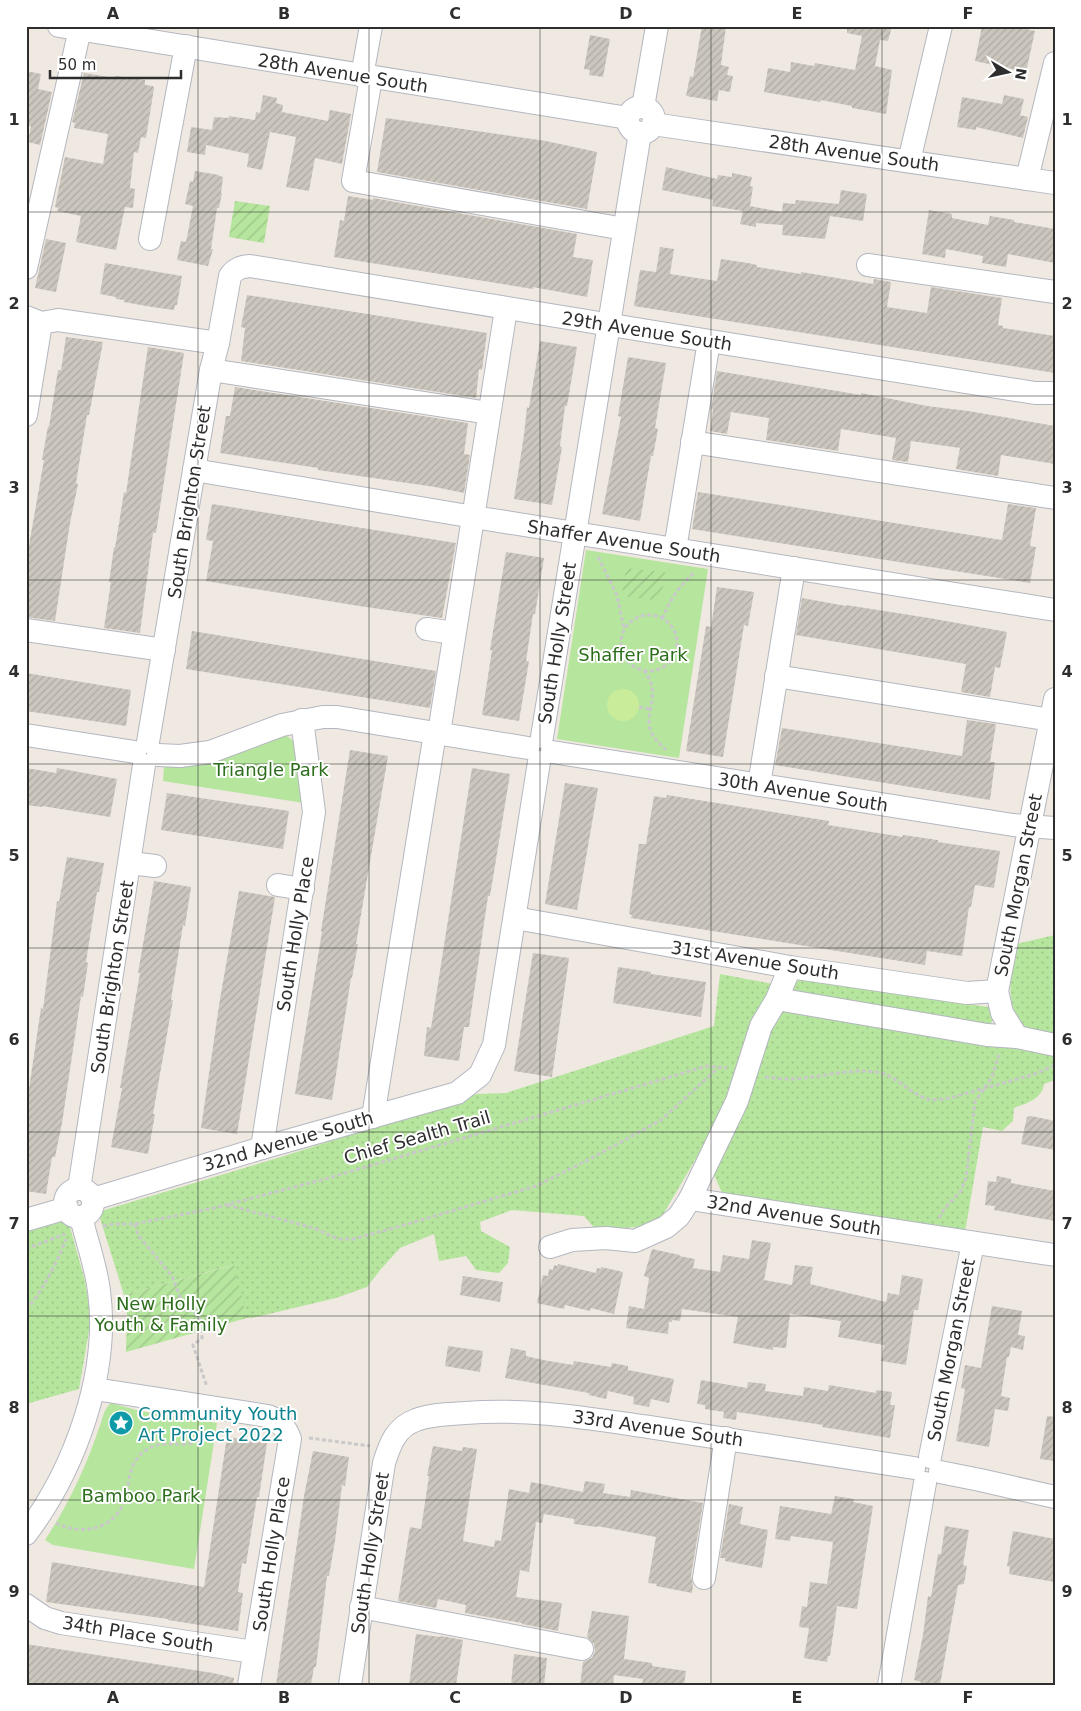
<svg xmlns="http://www.w3.org/2000/svg" width="1081" height="1711" font-family="'DejaVu Sans',sans-serif">
<style>
.grass{fill:url(#grass-dots)}
.park{fill:#b6e59e}
.garden{fill:url(#garden-furrows)}
.pitch{fill:#c9ec9a}
.building{fill:url(#building-hatch)}
.lines{fill:none;stroke-linecap:round;stroke-linejoin:round}
.minor-casing{stroke:#b4b7c1;stroke-width:24}
.path{stroke:#c9c9c9;stroke-width:3;stroke-dasharray:4 2.5;stroke-linecap:butt}
.minor{stroke:#fff;stroke-width:22}
.grid{fill:none;stroke:#2e2e2e;stroke-width:1;stroke-opacity:0.55}
.labels{text-anchor:middle;dominant-baseline:central;stroke-width:4;stroke-linejoin:round;paint-order:stroke}
.street-label{font-size:18px;fill:#2e2e2e;stroke:#fff}
.park-label{font-size:18px;fill:#2c6e1b;stroke:#fff}
.culture-label{font-size:18px;fill:#0d838f;stroke:#fff;text-anchor:start}
.neatline{fill:none;stroke:#2e2e2e;stroke-width:2}
.grid-label{font-size:16px;text-anchor:middle;font-weight:bold;fill:#2e2e2e}
</style>
<defs>
<pattern id="grass-dots" width="8" height="8" patternUnits="userSpaceOnUse" patternTransform="scale(1.25)"><rect width="8" height="8" fill="#b6e59e"/><path d="M2 2h.1M6 6h.1" fill="none" stroke="#9dc588" stroke-width="1.8" stroke-linecap="round"/></pattern>
<pattern id="garden-furrows" width="10" height="10" patternUnits="userSpaceOnUse" patternTransform="scale(1.25)"><rect width="10" height="10" fill="#b6e59e"/><path d="M-1 1l2-2M0 10L10 0M9 11l2-2" fill="none" stroke="#9dc588"/></pattern>
<pattern id="building-hatch" width="6" height="6" patternUnits="userSpaceOnUse" patternTransform="scale(1.25)"><rect width="6" height="6" fill="#cbc7bf"/><path d="M-1 1l2-2M0 6l6-6M5 7l2-2" fill="none" stroke="#afaba4"/></pattern>
</defs>
<rect width="100%" height="100%" fill="#efe9e1"/>
<g class="grass">
<path d="M1055 935V1037C1048 1036 1034 1035 1029 1031 1002 1009 1011 973 1016 944Z"/>
<path d="M720 974 773 984 718 1121 661 1218 637 1227 596 1230 584 1216 512 1210 480 1222 481 1231 510 1247 508 1263 499 1273 476 1270 466 1256 439 1261 434 1234 400 1248 381 1269 367 1287 336 1298 252 1318H247L233 1265 124 1295 98 1212 281 1157 477 1094 506 1093 714 1026Z"/>
<path d="M800 978 988 1007 994 1019 988 1027 788 994Z"/>
<path d="M783 1011 1055 1054V1080L1044 1084C1042 1099 1027 1103 1014 1108L1013 1121 1002 1131 983 1127 965 1232 722 1193 712 1170 772 1021Z"/>
<path d="M68 1220 85 1281 91 1319 79 1389 26 1404V1232Z"/>
</g>
<g class="park">
<path d="M586 550 708 569 679 758 557 739Z"/>
<path d="M278 736H287L295 742 304 803 163 781 164 767 187 766Z"/>
<path d="M111 1403 140 1411 217 1423 194 1569 53 1545 45 1540C67 1507 85 1469 98 1431 102 1422 103 1409 111 1403Z"/>
</g>
<g class="garden">
<path d="M235 201 270 206 264 243 229 237Z"/>
<path d="M626 568 665 572 661 601 622 596Z"/>
<path d="M234 1265 247 1318 126 1352 127 1313 124 1295Z"/>
</g>
<circle class="pitch" cx="623" cy="705" r="16"/>
<g class="building">
<path d="M702 26H726L721 65 729 67 727 75 733 76 730 92 719 90 717 101 686 96 690 76 693 77Z"/>
<path d="M847 26H892L888 41 880 40 875 66 892 70 886 114 852 108V106L821 100 820 102 764 92 768 68 790 72 791 62 814 66 815 63 855 70 862 36 847 33Z"/>
<path d="M982 26H1012L1035 31 1026 72 975 61Z"/>
<path d="M590 35 610 39 603 77 589 75 590 70 584 69Z"/>
<path d="M26 71 41 74 38 89 52 92 40 145 28 142 31 126 26 125Z"/>
<path d="M84 73 115 78V76L145 80V85L153 86 154 88 146 138 141 137 138 153 134 152 130 188 135 189 133 208 125 207 116 250 76 242 81 216 57 211 58 208 55 207 65 157 103 164 108 134 74 128 75 123 72 122Z"/>
<path d="M263 95 277 98 276 103 283 105 282 112 328 121 330 110 351 114 342 164 315 158 309 191 286 187 296 137 270 132 262 170 247 167 249 154 206 145 205 155 187 152 191 127 212 130 214 117 229 118V116L255 120 256 112 260 113Z"/>
<path d="M1004 95 1024 99 1020 115 1028 117 1023 138 976 127V130L957 127 962 97 1002 104Z"/>
<path d="M386 118 546 141 597 152 587 209 377 172Z"/>
<path d="M666 167 717 179 718 175 732 177V173L752 177 750 186 753 187 750 206 782 212 783 203 795 204 796 200 839 204 841 190 867 194 863 221 830 216 825 239 782 235 783 225 756 223V227L740 224 743 211 712 206 713 200 662 190Z"/>
<path d="M195 171 219 175V176L223 177 221 193H222L219 208H217L211 249H213L208 266 177 260 181 241 186 242 193 206 185 204 189 186 190 181 193 182Z"/>
<path d="M348 196 373 200V198L577 234 573 257 593 260 587 297 533 287V289L334 257 340 220 344 221Z"/>
<path d="M929 210 952 214V218L988 225 990 216 1014 220V222L1055 229V263L1008 254 1006 267 982 263 983 256 946 249 945 258 922 254Z"/>
<path d="M46 239 66 243 56 292 35 288Z"/>
<path d="M660 247 674 249 670 274 717 281 721 259 748 263 757 265V267L801 274V272L873 284 874 279 891 282 887 307 927 313 931 287 1002 298 998 325 1003 326V328L1055 336V373L634 306 640 270 656 272Z"/>
<path d="M105 263 182 276 177 305H175L174 310 152 307 124 302V300L116 299V297L100 294Z"/>
<path d="M247 295 487 333 482 370 479 369 476 398 241 361 245 328 241 327Z"/>
<path d="M66 337 103 342 89 415H87L76 483 78 484 70 523 55 621 26 617V562L44 460H42L48 426 49 427 58 370H61Z"/>
<path d="M540 341 577 347 567 406H565L560 446 562 447 552 505 514 499 524 435 527 407 529 408Z"/>
<path d="M148 347 184 353 156 533H153L140 633 104 628 111 582H109L114 547 115 548 124 492 126 493Z"/>
<path d="M628 357 666 363 655 428 658 429 653 456H651L640 521 602 514 621 417 618 416Z"/>
<path d="M717 371 861 395V393L927 406 968 411 1055 426V464L1001 455 998 476 956 469 960 448 911 441 908 462 892 460 896 438 841 429 838 451 766 440 769 418 731 412 727 434 710 431 713 409H711Z"/>
<path d="M235 387 468 423 464 454 470 455 464 493 435 487 339 473 318 470V468L220 453 226 416H230Z"/>
<path d="M698 492 1002 540 1008 504 1036 508 1030 546 1036 547 1030 583 692 529Z"/>
<path d="M212 504 456 543 442 618 359 606 206 581 213 541 206 540Z"/>
<path d="M506 552 544 558 535 614H533L526 661H529L519 721 482 715 492 650H490Z"/>
<path d="M717 587 754 592 748 626 744 625 723 757 686 751 706 626 711 627Z"/>
<path d="M802 598 846 606V605L929 618 1007 632 1000 668 995 667 990 697 961 692 966 664 796 635Z"/>
<path d="M192 631 436 671 430 708 186 669Z"/>
<path d="M26 673 131 690 126 726 26 711Z"/>
<path d="M967 720 996 724 990 762H995L990 800 775 765 782 728 962 756Z"/>
<path d="M350 750 388 756 356 944H358L352 978H351L332 1100 295 1094 322 932 321 931Z"/>
<path d="M26 768 56 773 57 768 117 779 110 817 42 806V807L26 805Z"/>
<path d="M472 768 510 774 490 896H488L469 1027H464L459 1061 424 1056 427 1027 431 1028Z"/>
<path d="M565 783 598 788 577 910 545 904Z"/>
<path d="M167 793 289 811 283 849 161 830Z"/>
<path d="M667 795 829 821 828 825 897 836 902 837 903 835 938 840V842L944 843 1000 851 994 888 975 885 971 907H969L962 956 927 951 925 965 631 918 632 915 629 914 639 844H646L654 796 666 798Z"/>
<path d="M67 857 104 863 99 892H97L86 962 88 963 83 997 81 996 62 1123 55 1157H52L46 1194 26 1191V1109L41 1008 43 1009 57 901 59 902Z"/>
<path d="M154 881 191 887 185 926 183 925 171 1000H173L153 1114H155L148 1154 111 1147 122 1088H120L140 973H138Z"/>
<path d="M239 891 275 897 237 1134 201 1128 220 999Z"/>
<path d="M533 953 569 958 552 1077 514 1071Z"/>
<path d="M618 967 651 972V974L706 982 701 1017 613 1003Z"/>
<path d="M1031 1116 1055 1121V1150L1021 1144 1027 1117Z"/>
<path d="M997 1176 1011 1179V1183L1055 1191V1221L994 1210 995 1206 985 1205 988 1181 996 1182Z"/>
<path d="M752 1240 771 1243 764 1280 792 1285 795 1265 813 1267 810 1284 886 1302 888 1293 899 1295 902 1275 923 1279 918 1310H914L906 1365 881 1361 884 1345 838 1337 841 1321 790 1314 786 1348 773 1347V1350L733 1343 738 1317 682 1309 680 1321 672 1320V1322H669L668 1334 626 1328 629 1306 644 1309 649 1278 644 1276 652 1249 680 1255 679 1256 695 1259 693 1268 720 1272 723 1255 749 1259Z"/>
<path d="M558 1264 596 1273 597 1268 601 1269V1267L623 1272 614 1314 591 1308 590 1311 565 1305 564 1309 537 1303 543 1275 548 1276 549 1269 553 1270 554 1265 558 1266Z"/>
<path d="M463 1276 503 1282 500 1302 460 1295Z"/>
<path d="M992 1306 1022 1311 1018 1335 1025 1336 1023 1350 1011 1347 1009 1357H1007L1001 1396 1010 1398 1008 1411 995 1409 989 1447 956 1441 965 1389 961 1388 965 1365 981 1368Z"/>
<path d="M448 1346 483 1351 480 1372 445 1366Z"/>
<path d="M511 1348 526 1351V1356L543 1360 573 1365 574 1361 611 1367 612 1363 628 1366V1370L674 1379 669 1403 651 1399 649 1407 633 1404 634 1397 608 1391 606 1399 589 1395V1393L505 1378Z"/>
<path d="M701 1380 747 1388 748 1382 766 1384 765 1391 803 1396 804 1387 828 1391 829 1385 876 1393V1390L892 1392 890 1405H895L890 1438 822 1427 823 1425 737 1412 736 1420 723 1418 724 1412 705 1409V1405L697 1404Z"/>
<path d="M1047 1416 1055 1417V1461L1040 1459Z"/>
<path d="M227 1437 267 1443 259 1497H257L246 1564 242 1563 238 1592 243 1593 238 1631 168 1620V1619L46 1602 52 1562 204 1587Z"/>
<path d="M433 1446 462 1451 463 1447 477 1449 463 1541 494 1547 495 1540 501 1541 509 1489 529 1493 531 1482 583 1492 585 1481 605 1484 603 1493 630 1497 631 1490 703 1503 691 1576 693 1585 692 1593 656 1586 657 1584 648 1583 656 1537 597 1526V1527L574 1524V1519L544 1514 542 1523 536 1522 529 1572 520 1570 516 1597 562 1603 558 1631 522 1624V1623L465 1613 466 1605 438 1599 436 1608 398 1601 410 1527 421 1529 429 1476H427Z"/>
<path d="M313 1451 349 1457 345 1486 342 1485 335 1541 329 1576H327L316 1667H314L311 1685H276L304 1496Z"/>
<path d="M835 1496 854 1499 853 1502 873 1506 857 1609 837 1606 830 1656H828L827 1662 804 1658 809 1628 799 1627 802 1606 807 1607 810 1582 827 1584 833 1542 791 1536 790 1541 775 1539 780 1506 831 1514Z"/>
<path d="M729 1504 743 1507 740 1524 768 1530 762 1568 725 1561V1558H720Z"/>
<path d="M945 1526 969 1530 963 1565 967 1566 964 1584 958 1585 940 1685H920L921 1682 914 1680 923 1635 928 1596 931 1597 938 1554H941Z"/>
<path d="M1013 1531 1055 1539V1582L1009 1574 1010 1567 1007 1566Z"/>
<path d="M592 1611 629 1616 624 1659 652 1663V1666L686 1671 684 1685H642L643 1679 614 1675 613 1685H580L583 1662 592 1658 595 1651 594 1644 587 1637Z"/>
<path d="M416 1634 441 1637V1636L463 1640 456 1685H409Z"/>
<path d="M26 1644 213 1673 234 1678 233 1685H35L26 1683Z"/>
<path d="M514 1654 547 1658 544 1685H511Z"/>
</g>
<g class="lines">
<defs>
<g id="minor">
<path d="M59 26 628 118"/>
<path d="M362 76 371 26"/>
<path d="M371 78 353 181 624 229"/>
<circle cx="641" cy="120" r="13"/>
<path d="M643 107 657 26"/>
<path d="M653 124 1055 183"/>
<path d="M909 161 941 26"/>
<path d="M1027 179 1055 63"/>
<path d="M150 239 186 46"/>
<path d="M868 265 1055 292"/>
<path d="M26 268 80 29"/>
<path d="M26 317 41 323 58 320 218 343"/>
<path d="M211 370 489 413"/>
<path d="M26 415 41 323"/>
<path d="M692 442 1055 498"/>
<path d="M194 470 474 517 1055 610"/>
<path d="M675 549 709 341"/>
<path d="M427 629 454 633"/>
<path d="M26 630 164 650"/>
<path d="M776 676 1051 720"/>
<path d="M439 733 506 309"/>
<path d="M26 735 135 752"/>
<path d="M542 737 640 133"/>
<path d="M148 742 211 370 218 343 230 276C236 268 241 267 250 266 512 310 773 351 1035 393H1055"/>
<path d="M552 752 1013 825 1055 828"/>
<path d="M158 755 180 756 210 752 282 725 323 717H337L528 748"/>
<path d="M759 785 794 568"/>
<path d="M130 863 155 866"/>
<path d="M278 885 303 889"/>
<path d="M515 918 790 967 967 993 997 991"/>
<path d="M777 999 987 1035 1017 1037 1055 1045"/>
<path d="M1017 1037 1002 1013 997 991 1055 699"/>
<path d="M373 1117 435 733"/>
<path d="M262 1148 314 812 302 720"/>
<path d="M79 1189 144 765"/>
<circle cx="79" cy="1203" r="14"/>
<path d="M93 1199 262 1148 457 1093 480 1075 494 1045 539 762"/>
<path d="M690 1199 737 1101 761 1026 777 999 790 967"/>
<path d="M26 1220 67 1208"/>
<path d="M550 1247 572 1240 606 1238 635 1241 666 1227 679 1216 690 1199 1055 1255"/>
<path d="M95 1389 268 1416C279 1420 286 1427 290 1439L249 1685"/>
<path d="M930 1457 973 1243"/>
<path d="M940 1472 980 1480 1055 1497"/>
<path d="M26 1534C75 1469 110 1373 99 1291 96 1266 87 1242 81 1217"/>
<path d="M704 1578 726 1438"/>
<path d="M26 1605 45 1618 61 1623 254 1652"/>
<path d="M361 1607 582 1649"/>
<path d="M350 1685 384 1463C390 1444 396 1427 416 1420 431 1414 449 1414 465 1413 529 1408 586 1418 649 1427 737 1440 825 1454 914 1468"/>
<path d="M889 1685 925 1483"/>
</g>
</defs>
<use href="#minor" class="minor-casing"/>
<g class="path">
<path d="M598 557 617 595 624 629"/>
<circle cx="649" cy="643" r="28"/>
<path d="M662 619C671 599 678 587 694 573"/>
<path d="M644 670C663 696 643 710 651 732 654 739 661 745 666 750"/>
<path d="M639 707 651 709"/>
<path d="M765 1077C774 1078 783 1079 792 1079 820 1078 848 1068 876 1072 896 1075 909 1093 927 1099 935 1101 943 1099 950 1098L1035 1074 1055 1065"/>
<path d="M227 1205 314 1228 338 1239H353L394 1228 536 1186 590 1159 661 1120 718 1068"/>
<path d="M939 1218 945 1208 961 1191 966 1178 975 1102 992 1077 999 1055"/>
<path d="M135 1224 138 1235 172 1276 185 1309 193 1310 202 1322V1338L193 1345 207 1387"/>
<path d="M103 1226 114 1224H135L214 1208 325 1179 707 1066 727 1068"/>
<path d="M26 1249 65 1234"/>
<path d="M26 1309C40 1297 60 1256 66 1239"/>
<path d="M309 1438 370 1446"/>
<path d="M56 1523C81 1536 113 1530 124 1502 130 1485 127 1469 140 1455 146 1449 155 1444 164 1444 182 1443 200 1450 203 1426"/>
</g>
<use href="#minor" class="minor"/>
</g>
<path class="grid" d="M198 26V1685M369 26V1685M540 26V1685M711 26V1685M882 26V1685M26 212H1055M26 396H1055M26 580H1055M26 764H1055M26 948H1055M26 1132H1055M26 1316H1055M26 1500H1055"/>
<defs>
<symbol id="sight-disc" viewBox="-11 -11 22 22"><circle r="9.5" fill="#0f9aa8" stroke="#fff"/><path d="M0-6L1.8-2.2L6-1.7L2.9 1.2L3.7 5.4L0 3.3L-3.7 5.4L-2.9 1.2L-6-1.7L-1.8-2.2Z" fill="#fff"/></symbol>
</defs>
<g fill-rule="evenodd">
<use href="#sight-disc" x="107" y="1409" width="28" height="28"/>
</g>
<g class="labels">
<g class="street-label">
<text transform="translate(343 73) rotate(9)">28th Avenue South</text>
<text transform="translate(854 153) rotate(8)">28th Avenue South</text>
<text transform="translate(647 331) rotate(9)">29th Avenue South</text>
<text transform="translate(189 502) rotate(-81)">South Brighton Street</text>
<text transform="translate(624 541) rotate(9)">Shaffer Avenue South</text>
<text transform="translate(557 643) rotate(-81)">South Holly Street</text>
<text transform="translate(803 792) rotate(9)">30th Avenue South</text>
<text transform="translate(1018 885) rotate(-79)">South Morgan Street</text>
<text transform="translate(295 934) rotate(-81)">South Holly Place</text>
<text transform="translate(755 960) rotate(9)">31st Avenue South</text>
<text transform="translate(112 977) rotate(-81)">South Brighton Street</text>
<text transform="translate(417 1137) rotate(-16)">Chief Sealth Trail</text>
<text transform="translate(288 1141) rotate(-16)">32nd Avenue South</text>
<text transform="translate(794 1215) rotate(9)">32nd Avenue South</text>
<text transform="translate(951 1350) rotate(-79)">South Morgan Street</text>
<text transform="translate(658 1428) rotate(8)">33rd Avenue South</text>
<text transform="translate(370 1553) rotate(-81)">South Holly Street</text>
<text transform="translate(271 1554) rotate(-81)">South Holly Place</text>
<text transform="translate(138 1634) rotate(9)">34th Place South</text>
</g>
<g class="park-label">
<text x="633" y="654">Shaffer Park</text>
<text x="271" y="769">Triangle Park</text>
<text x="161" y="1303">New Holly<tspan x="161" dy="21">Youth &amp; Family</tspan></text>
<text x="141" y="1495">Bamboo Park</text>
</g>
<g class="culture-label">
<text x="138" y="1413">Community Youth<tspan x="138" dy="21">Art Project 2022</tspan></text>
</g>
</g>
<rect width="1081" height="1711" fill="none" stroke="#ffffff" stroke-width="55"/>
<g transform="translate(1008 72) rotate(99)" stroke="#ffffff" stroke-width="4" paint-order="stroke">
<path d="M0-4L9 19L0 12L-9 19Z" fill="#2e2e2e"/>
<text y="-8" font-size="14" font-weight="bold" text-anchor="middle" fill="#2e2e2e">N</text>
</g>
<path d="M50 70v8h131v-8" fill="none" stroke="#2e2e2e" stroke-width="2.5"/>
<text x="58" y="70" font-size="15" fill="#2e2e2e" stroke="#ffffff" stroke-width="4" paint-order="stroke">50 m</text>
<rect x="28" y="28" width="1026" height="1656" class="neatline"/>
<g class="grid-label">
<text x="113" y="19">A</text>
<text x="284" y="19">B</text>
<text x="455" y="19">C</text>
<text x="626" y="19">D</text>
<text x="797" y="19">E</text>
<text x="968" y="19">F</text>
<text x="14" y="125">1</text>
<text x="1067" y="125">1</text>
<text x="14" y="309">2</text>
<text x="1067" y="309">2</text>
<text x="14" y="493">3</text>
<text x="1067" y="493">3</text>
<text x="14" y="677">4</text>
<text x="1067" y="677">4</text>
<text x="14" y="861">5</text>
<text x="1067" y="861">5</text>
<text x="14" y="1045">6</text>
<text x="1067" y="1045">6</text>
<text x="14" y="1229">7</text>
<text x="1067" y="1229">7</text>
<text x="14" y="1413">8</text>
<text x="1067" y="1413">8</text>
<text x="14" y="1597">9</text>
<text x="1067" y="1597">9</text>
<text x="113" y="1703">A</text>
<text x="284" y="1703">B</text>
<text x="455" y="1703">C</text>
<text x="626" y="1703">D</text>
<text x="797" y="1703">E</text>
<text x="968" y="1703">F</text>
</g>
</svg>
